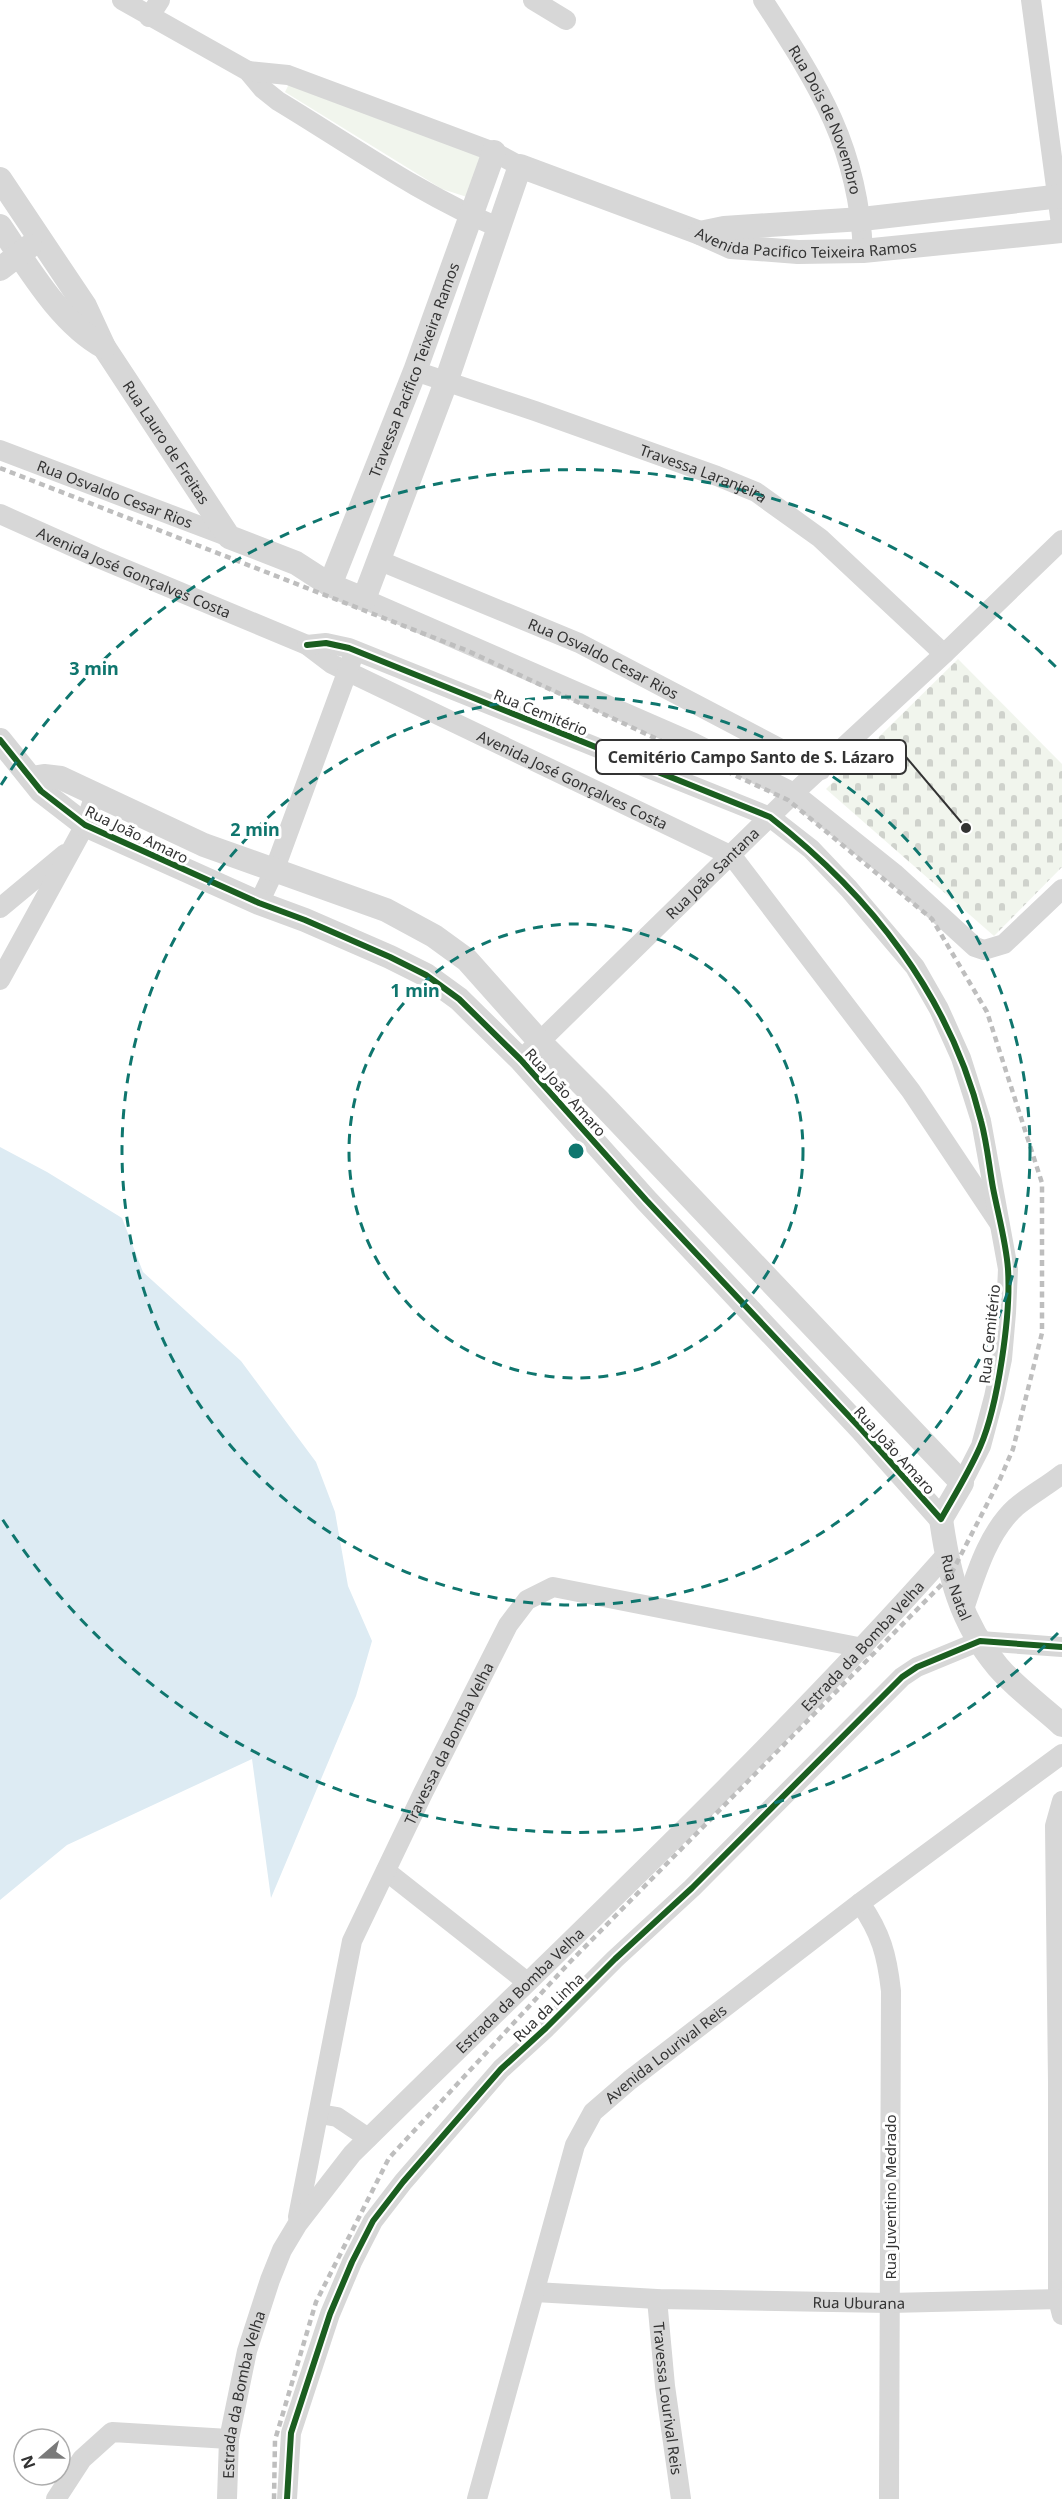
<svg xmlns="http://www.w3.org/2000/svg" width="1062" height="2499" font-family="'Noto Sans',sans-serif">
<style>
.cemetery{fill:url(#cemetery-stones)}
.park{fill:#f1f5ed}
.water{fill:#ddebf3}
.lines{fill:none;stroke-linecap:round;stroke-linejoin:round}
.minor{stroke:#d7d7d7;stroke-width:20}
.tertiary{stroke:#d7d7d7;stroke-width:24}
.rail{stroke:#bebebe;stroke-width:4.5;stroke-dasharray:6 4.5;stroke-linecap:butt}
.cycleway-casing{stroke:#fff;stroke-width:10}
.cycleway{stroke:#1b5e20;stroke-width:6}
.ring{fill:none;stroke:#0f766e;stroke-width:3;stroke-dasharray:10 8}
.labels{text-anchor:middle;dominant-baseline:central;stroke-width:6;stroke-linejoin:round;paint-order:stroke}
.street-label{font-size:15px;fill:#333;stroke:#fff}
.centre{fill:#0f766e;stroke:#fff;stroke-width:3}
.ring-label{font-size:18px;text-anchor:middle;font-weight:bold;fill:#0f766e;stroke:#fff;stroke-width:6;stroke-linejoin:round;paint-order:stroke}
.leader{fill:none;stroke:#333;stroke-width:2}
.callout-dot{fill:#333;stroke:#fff;stroke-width:2}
.callout{fill:#fff;stroke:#333;stroke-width:2}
.callout-label{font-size:16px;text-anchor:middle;font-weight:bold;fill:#333}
</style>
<defs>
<pattern id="cemetery-stones" width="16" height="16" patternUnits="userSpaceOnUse" patternTransform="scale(1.5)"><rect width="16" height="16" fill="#f1f5ed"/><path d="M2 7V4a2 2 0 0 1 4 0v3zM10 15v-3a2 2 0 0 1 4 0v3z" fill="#cfd2cc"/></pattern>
</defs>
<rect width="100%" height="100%" fill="#fff"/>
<path class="cemetery" d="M958 659 1062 764V867L994 936 826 789Z"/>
<path class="park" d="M289 84 482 157 467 197 442 189 285 92Z"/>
<path class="water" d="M0 1147 47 1172 122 1218 143 1272 241 1361 316 1462 335 1512 348 1586 372 1641 356 1696 271 1898 252 1759 67 1845 0 1900Z"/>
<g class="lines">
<g class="minor">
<path d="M122 0 248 71 263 89 278 101C351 145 422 196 500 228"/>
<path d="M533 0 566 20"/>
<path id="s1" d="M763 0C818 85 858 145 863 251"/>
<path d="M1031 0 1062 232"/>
<path d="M149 17 160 0"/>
<path d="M248 71 288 75 494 152 520 166"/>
<path id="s2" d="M415 371 535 411 717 476 756 492 820 538 944 654"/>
<path id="s3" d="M0 450 229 537"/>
<path id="s4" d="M0 514 96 557 307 645 332 664 732 856 911 1091 999 1223"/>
<path id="s5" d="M378 560 579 643 821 770"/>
<path d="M364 599 694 743 794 793 894 873 975 947 984 950 1004 944 1062 889"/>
<path d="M307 645 326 643 349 648 770 817 811 849 849 889 915 967 939 1009 961 1058 981 1121 1008 1269 1006 1313 1002 1359 994 1397 981 1446 962 1483"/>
<path d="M259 903 274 871 352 659"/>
<path d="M0 908 65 854"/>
<path d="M0 980 73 847 85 825 95 794"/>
<path id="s6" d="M529 1052 794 793 944 654 1062 540"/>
<path d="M963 1612C975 1577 987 1533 1016 1507 1030 1495 1047 1486 1062 1474"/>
<path d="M1062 1801 1055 1826 1058 2083V2299L1062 2315"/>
<path d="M386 1871 527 1982"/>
<path d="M860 1903C881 1933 887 1955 891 1991L889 2499"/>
<path d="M320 2114 337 2117 368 2138"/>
<path id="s7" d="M298 2217 352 1941 423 1793 508 1625 527 1600 553 1587 863 1648"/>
<path id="s8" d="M535 2292 657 2299 889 2303 1062 2299"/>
<path id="s9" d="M657 2299 665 2386 681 2499"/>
<path d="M56 2499 82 2459 112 2432 229 2439"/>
<path id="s10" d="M227 2499 229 2439 247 2351 270 2280 282 2250 297 2225 352 2154C552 1956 759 1765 946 1555"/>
<path d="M287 2499 291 2433 330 2314 352 2262 373 2221 403 2182 501 2069 546 2028 615 1959 692 1888 902 1677 917 1667 980 1641 1062 1647"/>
<path id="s11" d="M477 2499 575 2145 593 2112 630 2080 860 1903 1062 1754"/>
</g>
<g class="tertiary">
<path id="s12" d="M0 179 85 306 104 347 229 537 296 563 330 585 364 599 446 382 520 166 700 233 731 247 798 252 863 251 1062 231"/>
<path d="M0 226C28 267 60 323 104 347"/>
<path d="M700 233 724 228 862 219 1062 196"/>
<path d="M0 269 30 246"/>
<path id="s13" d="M330 585 415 371 494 152"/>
<path d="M0 740 41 791 85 825 259 903 305 920 390 957 426 975 459 999 521 1060 646 1200 862 1430 941 1519"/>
<path d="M32 778 44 776 61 778 204 845 386 910 434 936 467 960 540 1042 600 1102 962 1483 941 1519"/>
<path id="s14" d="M941 1519C949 1575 960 1622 998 1667 1016 1688 1041 1706 1062 1725"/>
</g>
<path class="rail" d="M0 468 468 651 788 800 932 919 987 1012 1042 1183V1333L1013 1449 1000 1479 950 1576 570 1962 389 2158 316 2302 275 2440 274 2499"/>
<defs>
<g id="cycleway">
<path d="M0 740 41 791 85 825 259 903 305 920 390 957 426 975 459 999 521 1060 646 1200 862 1430 941 1519C954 1496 969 1472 980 1447 998 1406 1011 1314 1008 1269 1006 1242 998 1214 993 1188 989 1166 987 1143 981 1121 950 996 870 895 770 817L349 648 326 643 307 645"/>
<path d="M287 2499 291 2433 330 2314 352 2262 373 2221 403 2182 501 2069 546 2028 615 1959 692 1888 902 1677 917 1667 980 1641 1062 1647"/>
</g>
</defs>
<use href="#cycleway" class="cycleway-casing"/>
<use href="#cycleway" class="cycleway"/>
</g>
<g class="ring">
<circle cx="576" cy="1151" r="227"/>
<circle cx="576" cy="1151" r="454"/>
<path d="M1058 1633A682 682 0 0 1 1 1517M1 785A682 682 0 0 1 1058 669"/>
</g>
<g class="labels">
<g class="street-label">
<text stroke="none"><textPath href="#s1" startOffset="136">Rua Dois de Novembro</textPath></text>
<text stroke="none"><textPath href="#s12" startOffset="1335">Avenida Pacifico Teixeira Ramos</textPath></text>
<text stroke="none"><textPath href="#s13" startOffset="231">Travessa Pacifico Teixeira Ramos</textPath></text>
<text stroke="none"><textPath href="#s12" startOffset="312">Rua Lauro de Freitas</textPath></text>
<text stroke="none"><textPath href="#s2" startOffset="306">Travessa Laranjeira</textPath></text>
<text stroke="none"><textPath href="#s3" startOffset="123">Rua Osvaldo Cesar Rios</textPath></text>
<text stroke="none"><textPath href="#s4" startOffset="146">Avenida José Gonçalves Costa</textPath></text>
<text stroke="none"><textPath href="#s5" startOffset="246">Rua Osvaldo Cesar Rios</textPath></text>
<text transform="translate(541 712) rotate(22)">Rua Cemitério</text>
<text stroke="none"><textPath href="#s4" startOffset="632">Avenida José Gonçalves Costa</textPath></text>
<text transform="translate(137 834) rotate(26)">Rua João Amaro</text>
<text stroke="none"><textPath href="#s6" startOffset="256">Rua João Santana</textPath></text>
<text transform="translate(566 1092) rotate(48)">Rua João Amaro</text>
<text transform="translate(989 1334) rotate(-84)">Rua Cemitério</text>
<text transform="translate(895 1450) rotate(48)">Rua João Amaro</text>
<text stroke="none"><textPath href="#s14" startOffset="70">Rua Natal</textPath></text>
<text stroke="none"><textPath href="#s10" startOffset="1096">Estrada da Bomba Velha</textPath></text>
<text stroke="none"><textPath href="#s7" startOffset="501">Travessa da Bomba Velha</textPath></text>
<text stroke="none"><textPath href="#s10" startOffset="610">Estrada da Bomba Velha</textPath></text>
<text transform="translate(548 2007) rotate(-44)">Rua da Linha</text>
<text stroke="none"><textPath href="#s11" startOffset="498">Avenida Lourival Reis</textPath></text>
<text transform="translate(890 2197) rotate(-90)">Rua Juventino Medrado</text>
<text stroke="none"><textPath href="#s8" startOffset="324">Rua Uburana</textPath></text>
<text stroke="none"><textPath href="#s10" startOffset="106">Estrada da Bomba Velha</textPath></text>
<text stroke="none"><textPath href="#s9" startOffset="100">Travessa Lourival Reis</textPath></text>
</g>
</g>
<circle cx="576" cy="1151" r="9" class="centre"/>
<g class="ring-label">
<text x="94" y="675">3 min</text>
<text x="255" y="836">2 min</text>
<text x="415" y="997">1 min</text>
</g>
<path class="leader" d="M966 828L906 757"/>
<circle class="callout-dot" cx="966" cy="828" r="6"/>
<rect class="callout" x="596" y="740" width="310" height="34" rx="6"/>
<g class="callout-label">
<text x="751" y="763">Cemitério Campo Santo de S. Lázaro</text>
</g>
<g transform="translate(42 2457) rotate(250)"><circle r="28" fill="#ffffff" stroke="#adadad" stroke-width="1.5"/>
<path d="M0-4.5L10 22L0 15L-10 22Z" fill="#7a7a7a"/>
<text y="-9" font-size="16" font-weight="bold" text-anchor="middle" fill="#333333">N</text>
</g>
</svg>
